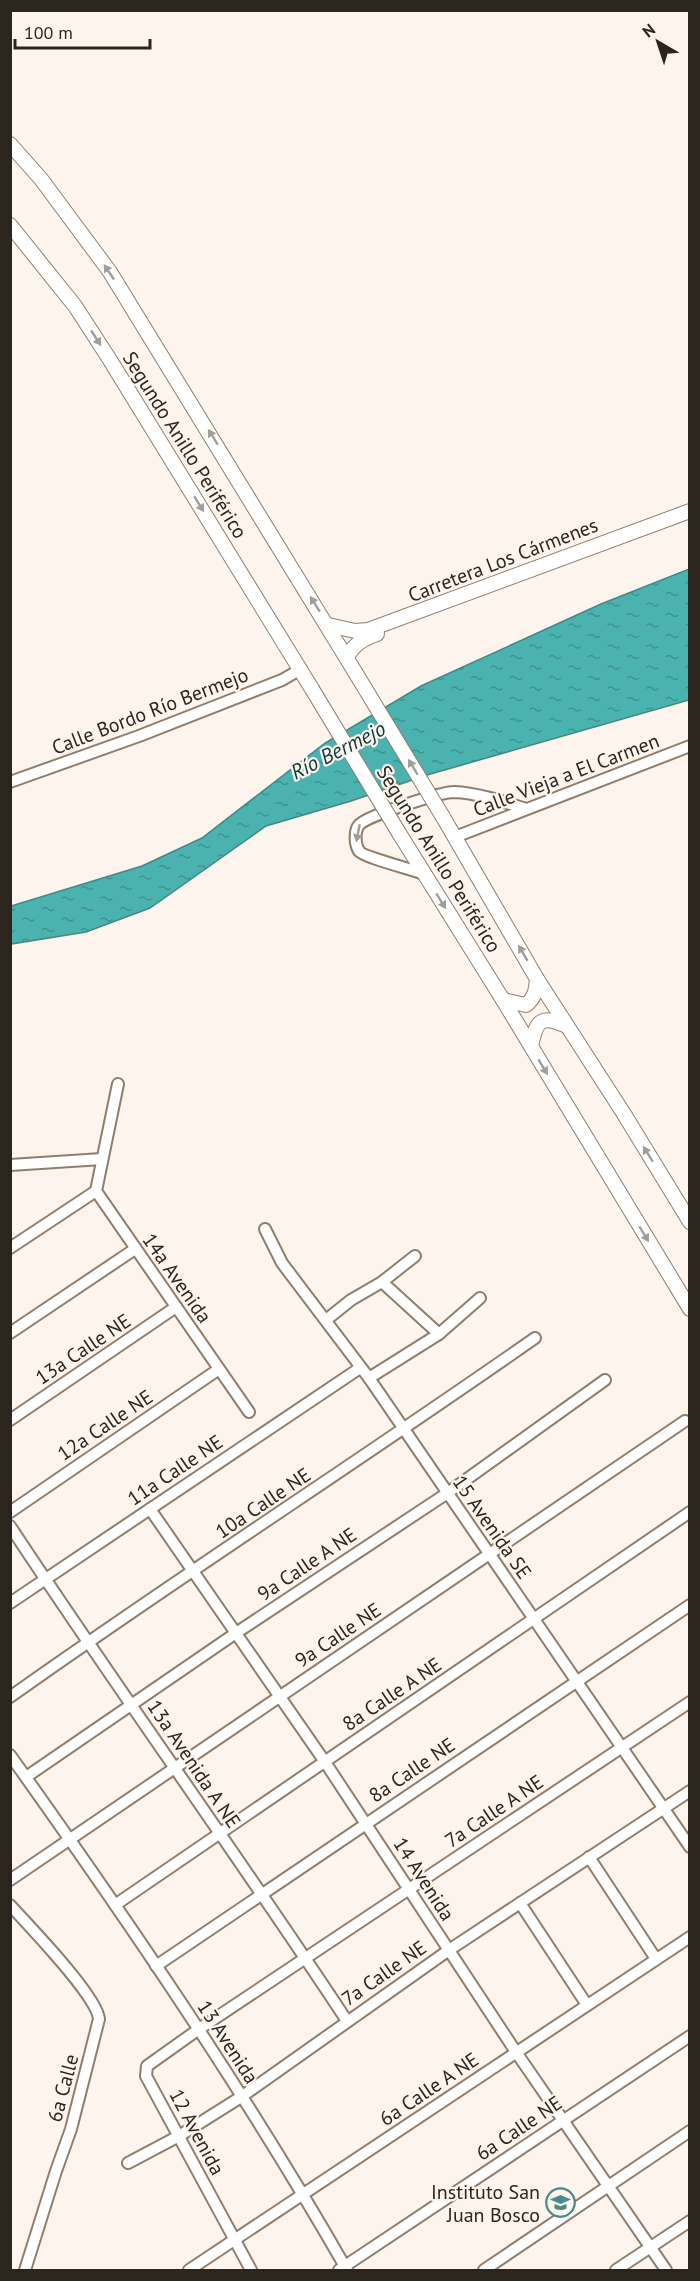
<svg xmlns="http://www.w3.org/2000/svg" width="700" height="2281" font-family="'PT Sans',sans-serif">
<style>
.water{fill:url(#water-ripples);stroke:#418884;stroke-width:1.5}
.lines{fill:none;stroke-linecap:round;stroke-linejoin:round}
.minor-casing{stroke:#907e6d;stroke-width:14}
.major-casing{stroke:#907e6d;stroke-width:16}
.minor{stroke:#fff;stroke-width:10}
.major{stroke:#fff;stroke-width:14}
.major-bridge-casing{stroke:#907e6d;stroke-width:16;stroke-linecap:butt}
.major-bridge{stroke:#fff;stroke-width:14}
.oneway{fill:#a09d9a}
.labels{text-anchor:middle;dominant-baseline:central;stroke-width:4.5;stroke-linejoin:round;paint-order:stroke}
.street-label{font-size:20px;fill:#2c251e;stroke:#fcf4ed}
.poi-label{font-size:20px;fill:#2c251e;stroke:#fcf4ed;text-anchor:end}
.water-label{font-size:21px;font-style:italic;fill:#073a39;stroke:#fcf4ed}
</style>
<defs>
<pattern id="water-ripples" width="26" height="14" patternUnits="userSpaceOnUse" patternTransform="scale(1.5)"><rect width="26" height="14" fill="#4ab3b0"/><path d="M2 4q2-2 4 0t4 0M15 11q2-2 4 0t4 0" fill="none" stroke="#3e918f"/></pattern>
</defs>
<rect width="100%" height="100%" fill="#fcf4ed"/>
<path class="water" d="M689 569V700L427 775 351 801 266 826 150 908 86 932 11 944V906L142 866 202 838 325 743 421 686 601 604Z"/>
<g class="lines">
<defs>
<g id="minor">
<path d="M10 782 139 736 282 680 301 669"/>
<path d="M455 837 690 746"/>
<path d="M424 874C414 870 363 857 359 851 355 845 354 831 359 825 366 816 441 792 454 792 478 793 504 802 526 809"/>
<path d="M118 1084 96 1191 249 1412"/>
<path d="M10 1165 102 1159"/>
<path d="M265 1229 282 1263 369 1378 690 1847"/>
<path d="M10 1248 96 1191"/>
<path d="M382 1282 439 1334"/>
<path d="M326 1320 351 1300 382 1282 415 1256"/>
<path d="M10 1333 135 1249"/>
<path d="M369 1378 439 1334 480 1298"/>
<path d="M10 1420 176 1307"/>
<path d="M150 1509 325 1762 516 2052 666 2270"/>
<path d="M10 1512 219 1369"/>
<path d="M10 1526C120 1693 237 1854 347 2021"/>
<path d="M10 1603 360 1368"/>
<path d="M10 1697C183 1574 361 1460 535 1338"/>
<path d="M10 1755C129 1922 245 2092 347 2270"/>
<path d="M26 1777 236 1633 446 1494 605 1380"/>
<path d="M589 1857 656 1959"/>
<path d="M10 1880 685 1421"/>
<path d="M520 1903 587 2005"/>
<path d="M10 1905C29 1926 97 1996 99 2019L71 2129 56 2171 25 2270"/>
<path d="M115 1905 690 1512"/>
<path d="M156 1966 690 1605"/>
<path d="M128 2163 179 2136 241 2097 449 1950 690 1791"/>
<path d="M189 2270 690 1937"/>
<path d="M251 2270 146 2076 147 2066 199 2029 690 1702"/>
<path d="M339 2270 690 2036"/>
<path d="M484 2270 690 2131"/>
<path d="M616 2270 690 2221"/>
</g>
<g id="major">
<path d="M10 144 41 179 110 272 355 672"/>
<path d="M10 225 75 306 110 360 312 689"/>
<path d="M328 625 355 631 368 630 690 511"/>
<path d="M347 657C354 644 363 639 377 634"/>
<path d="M443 817 537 979 624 1114 690 1222"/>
<path d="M399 833 503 1000 690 1309"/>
<path d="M503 1000 526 1005C535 998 536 990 537 979"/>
<path d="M531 1046C537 1019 541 1015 567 1026"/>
</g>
</defs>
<use href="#minor" class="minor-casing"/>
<use href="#major" class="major-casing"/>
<use href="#minor" class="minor"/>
<use href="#major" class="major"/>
<defs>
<g id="major-bridge">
<path d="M355 672 443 817"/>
<path d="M312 689 399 833"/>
</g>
</defs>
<use href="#major-bridge" class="major-bridge-casing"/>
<use href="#major-bridge" class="major-bridge"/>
</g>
<defs><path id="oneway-solid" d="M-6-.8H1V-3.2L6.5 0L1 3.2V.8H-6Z" transform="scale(1.5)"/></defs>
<g class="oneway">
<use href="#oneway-solid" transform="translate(109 272) rotate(-124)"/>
<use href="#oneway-solid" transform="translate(96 338) rotate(57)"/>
<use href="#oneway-solid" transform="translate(213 437) rotate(-122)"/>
<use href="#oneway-solid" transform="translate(199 504) rotate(58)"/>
<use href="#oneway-solid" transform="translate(315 604) rotate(-122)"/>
<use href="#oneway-solid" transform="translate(413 767) rotate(-121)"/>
<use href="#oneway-solid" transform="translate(358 833) rotate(101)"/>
<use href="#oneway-solid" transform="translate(441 901) rotate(58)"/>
<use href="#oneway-solid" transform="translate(523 953) rotate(-120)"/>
<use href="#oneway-solid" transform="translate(543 1067) rotate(59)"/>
<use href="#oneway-solid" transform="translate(648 1154) rotate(-122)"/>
<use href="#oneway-solid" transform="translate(644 1234) rotate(59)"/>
</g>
<defs>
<symbol id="school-ring" viewBox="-11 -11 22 22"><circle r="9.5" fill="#fcf4ed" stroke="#458c8a" stroke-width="1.5"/><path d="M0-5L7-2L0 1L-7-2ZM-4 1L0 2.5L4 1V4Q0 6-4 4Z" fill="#458c8a"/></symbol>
</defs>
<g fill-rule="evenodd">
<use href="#school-ring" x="544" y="2186" width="33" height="33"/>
</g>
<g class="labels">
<g class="street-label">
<text transform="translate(185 445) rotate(58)">Segundo Anillo Periférico</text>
<text transform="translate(503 560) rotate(-21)">Carretera Los Cármenes</text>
<text transform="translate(150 711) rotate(-21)">Calle Bordo Río Bermejo</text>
<text transform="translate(566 775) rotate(-21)">Calle Vieja a El Carmen</text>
<text transform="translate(439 859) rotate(58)">Segundo Anillo Periférico</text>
<text transform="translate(177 1278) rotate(55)">14a Avenida</text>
<text transform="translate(83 1349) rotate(-34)">13a Calle NE</text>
<text transform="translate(105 1425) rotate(-34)">12a Calle NE</text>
<text transform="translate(175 1470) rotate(-34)">11a Calle NE</text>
<text transform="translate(263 1503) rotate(-34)">10a Calle NE</text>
<text transform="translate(492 1527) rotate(55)">15 Avenida SE</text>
<text transform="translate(307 1564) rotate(-34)">9a Calle A NE</text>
<text transform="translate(338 1635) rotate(-34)">9a Calle NE</text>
<text transform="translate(392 1694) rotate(-34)">8a Calle A NE</text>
<text transform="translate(194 1764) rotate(56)">13a Avenida A NE</text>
<text transform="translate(412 1770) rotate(-34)">8a Calle NE</text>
<text transform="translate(494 1811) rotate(-34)">7a Calle A NE</text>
<text transform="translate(424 1879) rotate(57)">14 Avenida</text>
<text transform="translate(384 1973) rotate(-35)">7a Calle NE</text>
<text transform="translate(228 2042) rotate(57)">13 Avenida</text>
<text transform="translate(63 2088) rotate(-75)">6a Calle</text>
<text transform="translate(429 2089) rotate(-34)">6a Calle A NE</text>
<text transform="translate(519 2128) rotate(-34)">6a Calle NE</text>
<text transform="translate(197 2132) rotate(62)">12 Avenida</text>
</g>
<g class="poi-label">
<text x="540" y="2192">Instituto San<tspan x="540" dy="23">Juan Bosco</tspan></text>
</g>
<g class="water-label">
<text transform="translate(338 750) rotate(-27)">Río Bermejo</text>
</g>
</g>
<rect width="700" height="2281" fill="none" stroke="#2c251e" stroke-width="24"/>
<g transform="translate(658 42) rotate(321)" stroke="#fcf4ed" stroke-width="4.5" paint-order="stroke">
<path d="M0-4.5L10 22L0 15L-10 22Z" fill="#2c251e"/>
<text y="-9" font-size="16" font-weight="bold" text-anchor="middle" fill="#2c251e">N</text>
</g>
<path d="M15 39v9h135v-9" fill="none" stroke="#2c251e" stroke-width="3"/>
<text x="24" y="39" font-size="18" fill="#2c251e" stroke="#fcf4ed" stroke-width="4.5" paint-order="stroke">100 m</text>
</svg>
